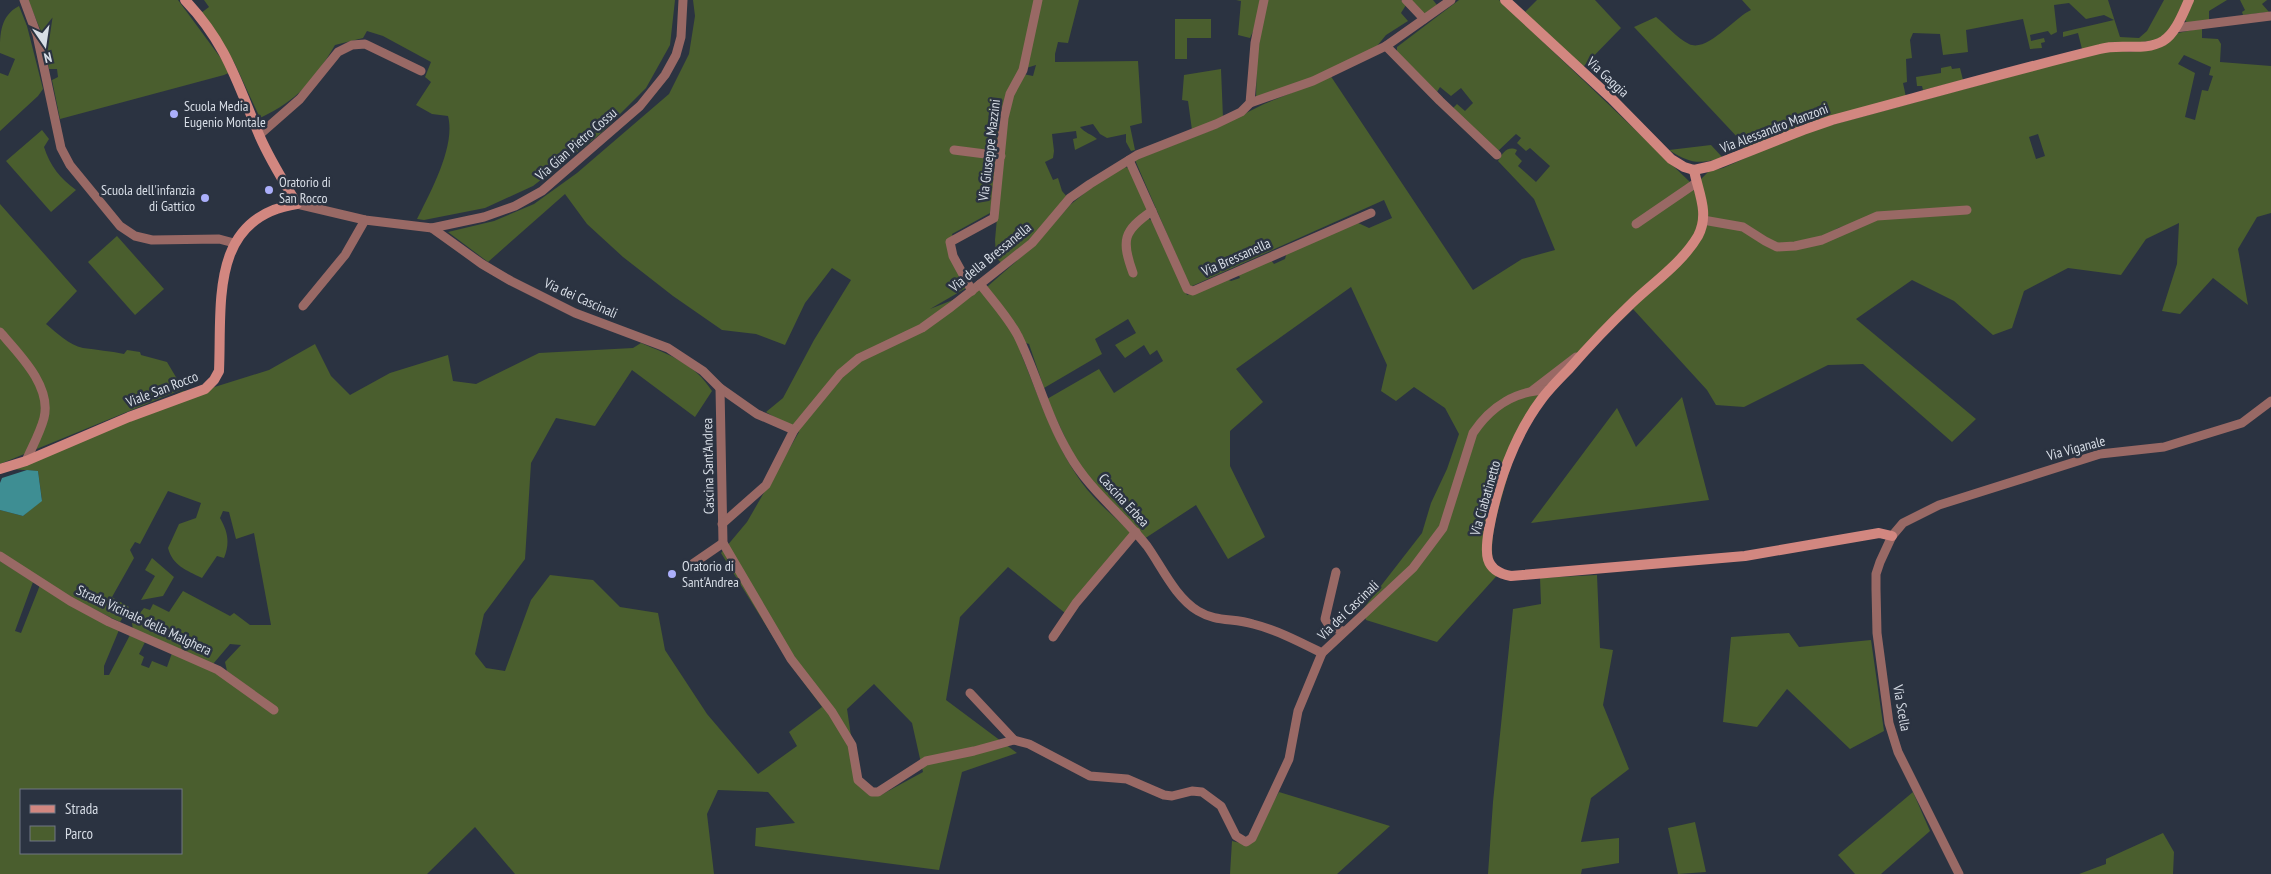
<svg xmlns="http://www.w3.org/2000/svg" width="2271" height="874" font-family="'PT Sans Narrow',sans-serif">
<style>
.green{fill:#4a5e2e;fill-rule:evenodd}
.water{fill:#3e8e93}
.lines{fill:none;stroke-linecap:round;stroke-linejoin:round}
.street{stroke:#996965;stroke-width:9}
.secondary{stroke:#d28780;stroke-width:10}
.poi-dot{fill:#abaffb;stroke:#2b3341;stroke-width:2}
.labels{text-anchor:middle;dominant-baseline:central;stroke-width:5;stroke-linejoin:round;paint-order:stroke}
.street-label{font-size:14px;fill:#d7dde6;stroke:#2b3341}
.poi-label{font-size:14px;fill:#d7dde6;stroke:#2b3341;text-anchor:start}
</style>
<rect width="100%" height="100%" fill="#2b3341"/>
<g class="green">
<path d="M28 0H178L231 72 224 75 60 119 52 80 58 77 57 69H49L43 36Z"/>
<path d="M204 0H675L670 45 646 88 599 135 533 186 485 208 424 220 417 219C430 193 456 146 448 116L432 114 416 105 431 82 425 77 431 62 383 36 367 31 363 38 335 45C313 82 299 99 260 118L234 62 201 13 209 7Z"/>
<path d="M693 0H1079L1068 43 1058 42 1055 54V62L1138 61 1142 123 1130 126 1135 150 1131 151 1126 142V134L1107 138 1100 134 1093 124 1080 127C1085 133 1091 134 1097 139L1075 150 1073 139 1077 138 1076 131 1052 134 1054 151 1053 158 1045 162 1053 180 1058 178 1062 191 1068 198 1042 231 1002 264 996 257 995 240 1006 118 1012 95 1023 74 1033 76 1036 65 1023 69 1010 94H1007L1002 118 999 160 990 213 952 234 957 257 973 284 930 309 988 286 1036 244 1070 205 1098 182 1124 167 1130 168 1146 207 1147 211 1144 213 1146 218 1154 221 1187 295 1225 278 1231 281 1240 278 1238 273 1270 259 1274 264 1285 259 1287 252 1356 222 1369 228 1392 218 1384 200 1190 287 1135 160 1212 130 1264 104 1316 83 1330 75 1473 290 1522 259 1555 250 1534 199 1498 161C1502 153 1508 145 1517 150L1515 154 1522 161 1518 166 1536 182 1550 166 1530 148 1526 151 1517 143 1521 138 1516 134 1497 152 1452 109 1457 104 1465 111 1473 103 1461 88 1451 96 1440 87 1437 92 1397 52V47L1459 0H1499L1690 182C1692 188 1696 194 1698 200 1707 238 1671 264 1647 287L1651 292C1670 272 1699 250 1704 221 1716 224 1730 225 1742 228 1754 232 1765 246 1779 248 1813 251 1845 227 1877 217L1966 211 1968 209 1877 215 1838 228 1821 238 1795 244 1778 245 1765 240 1743 225 1706 218V200L1699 181 1709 171 1723 168 1802 133 2112 49 2130 52 2152 48 2167 42 2178 33 2202 28V38L2218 39 2221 44 2220 62 2271 66V213L2257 217 2238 249 2248 305 2213 278 2180 314 2162 311 2177 264 2179 223 2146 239 2121 275 2068 268 2024 291 2012 328 1993 335 1954 301 1912 280 1856 319 1976 419 1952 442 1863 364 1828 365 1744 407 1716 405 1707 390 1633 309C1604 338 1568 369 1543 402 1522 430 1510 467 1501 500 1495 520 1490 542 1493 563L1502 570 1437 642 1366 620 1363 609 1422 533 1431 503 1447 469 1459 434 1445 408 1414 387 1396 401 1381 391 1387 365 1351 287 1236 369 1263 402 1230 431V466L1265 537 1228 559 1196 505 1144 539 1096 489 1077 463 1047 399 1099 369 1114 393 1163 361 1157 350 1150 355 1144 345 1125 358 1115 345 1136 333 1128 319 1095 339 1102 354 1044 388 1029 344 1026 343 1021 354C1039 397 1054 444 1082 483 1096 502 1115 517 1131 533L1065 613 1008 567 960 617 946 700 1017 753 962 772 939 870 755 846 756 828 795 823 768 792 718 790 707 814 714 874H515L475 827 427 874H0V561L33 582 15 631 21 633 40 585 119 630 104 666V675H109L130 635 145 642 139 654 144 657 141 665 149 668 152 661 167 667 172 653C205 663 234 685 263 703L265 699 227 671 225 662 241 645 230 644 213 664 133 630 132 623 144 608 150 610 153 604 169 612 183 591 230 616 234 613 250 625H271L254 533 236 539 229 512 223 511 220 518C228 532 230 543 224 558L217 556 202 578C186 570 173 566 168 548L179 524 196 518 201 503 168 491 140 544 135 542 130 550 134 558 112 597 129 607 120 622 77 601 0 552V510L23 516 42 500 38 471 10 469 104 430 183 391 205 390 269 370 315 344 331 376 350 395 390 373 448 355 453 381 476 384 539 353 633 348 641 343C670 355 695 364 712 391L695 417 632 370 595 426 556 418 531 463 525 559 484 614 475 654 486 668 505 671 531 600 550 575 593 580 620 607 658 613 665 650 707 714 758 774 797 746 789 732 822 707 790 664 721 553 747 522 799 432 766 412 783 398 814 340 851 280 832 268 805 303 785 345 756 334 722 330 673 296 623 257 587 224 565 194 488 262 448 232 494 221 534 204 577 173 669 94 689 54 695 16ZM2184 55 2211 67 2209 75 2213 76 2208 91 2202 90 2195 120 2185 117 2195 73 2178 64ZM2038 134 2045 156 2036 159 2029 137ZM874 684 912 723 923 772 881 795 868 794 858 783 847 709ZM21 790H181V853H21Z"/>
<path d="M1236 0H1260L1256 25 1250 38 1238 35 1241 1Z"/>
<path d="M1267 0H1401L1406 5 1401 13 1408 21 1386 35 1377 46 1312 78 1256 99 1257 46Z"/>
<path d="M1409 0H1433L1437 5 1423 15Z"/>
<path d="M1537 0H1595L1621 28 1583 67 1524 13Z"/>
<path d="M1742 0H2108L2120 37 2139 38 2147 31 2164 0H2187L2172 26 2160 39 2137 43 2114 42 2082 49 2078 33 2063 37V32L2114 20 2104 15 2086 19 2069 3 2054 5 2057 32 2051 35 2048 31 2030 35 2031 41 2044 38 2045 42 2041 43 2042 48 2030 49 2023 19 1966 30 1968 52 1943 55 1940 34 1913 33 1910 40 1912 58 1906 59 1907 82 1903 83 1906 97 1745 150 1739 139 1634 27 1656 17C1666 25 1677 38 1689 44 1707 53 1735 17 1751 10Z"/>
<path d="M2192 0H2227L2209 11V20L2187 23 2185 20Z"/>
<path d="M2240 0H2267L2262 4 2269 12 2243 15 2242 12 2245 10Z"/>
<path d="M19 6 27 26 43 89 38 96 0 131V73L8 76 15 59 0 53C0 34 0 16 19 6Z"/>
<path d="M1175 19H1211V38H1187V59H1175Z"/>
<path d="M1951 66 1952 69 1960 68 1963 80 1923 90 1922 86H1917L1916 77 1941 73V68Z"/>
<path d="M1221 69 1223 118 1192 130 1188 101 1182 100 1184 75Z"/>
<path d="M42 130 49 139 44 147C50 166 60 178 76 190L51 212 6 161Z"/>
<path d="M1711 145 1723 158C1698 164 1691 164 1669 150Z"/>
<path d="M0 204 77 291 46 324C57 333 69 345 83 348 97 350 110 351 124 354L127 350 140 352 141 355 167 362 183 389 0 464Z"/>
<path d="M117 236 164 289 135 315 88 262Z"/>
<path d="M1682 397 1709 500 1531 523 1617 408 1636 447Z"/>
<path d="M152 558 174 577 163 596 141 600 155 576 145 570Z"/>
<path d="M1597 575 1600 648 1613 650 1603 705 1629 769 1591 798 1581 842 1619 838V863L1582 869 1581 874H1488L1493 802 1513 609 1541 604 1540 578Z"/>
<path d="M1789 633 1799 647 1871 640 1884 731 1850 749 1787 689 1757 727 1723 722 1731 637Z"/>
<path d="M1279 792 1390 826 1337 874H1230L1232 841 1248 845Z"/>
<path d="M1913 792 1930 831 1881 874H1855L1838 855Z"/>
<path d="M1695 822 1706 872 1678 874 1668 828Z"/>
<path d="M2163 833 2174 852 2173 874H2079L2106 864V859Z"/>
</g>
<path class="water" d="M27 470 38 471 42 501 23 516 0 510V483L2 478Z"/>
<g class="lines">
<g class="street">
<path d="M24 0 37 35 61 148 70 165 120 226 135 236 152 240 219 239 234 243"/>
<path d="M1406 0 1424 19"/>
<path d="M2175 28 2271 16"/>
<path d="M1386 46 1440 101 1497 155"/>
<path d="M1250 103 1313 81 1386 46 1451 0"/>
<path d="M259 135 300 99 338 52 352 45 365 44 421 71"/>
<path d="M954 150 1001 156"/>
<path d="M1129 160 1187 289 1193 291 1371 213"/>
<path d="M297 204 365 220 432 228 484 217 515 206 542 191 640 106 665 75 676 55 681 37 683 0"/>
<path d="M1703 220 1743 227 1765 241 1777 247 1795 246 1822 240 1877 216 1967 210"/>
<path d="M1636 224 1696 183"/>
<path d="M432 228 482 264 511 281 575 313 668 348 703 371 720 388 757 414 794 430 840 374 859 358 922 328 951 307 1032 243 1070 198 1090 184 1137 155 1216 124 1241 112 1250 103 1255 43 1264 0"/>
<path d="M1133 273C1121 240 1123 231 1152 211"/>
<path d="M980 284C993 301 1008 317 1018 336 1037 375 1047 417 1069 454 1089 490 1122 514 1147 546 1162 567 1175 597 1198 611 1216 622 1233 618 1253 624 1277 630 1300 642 1322 653"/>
<path d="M972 291 953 256 950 242 994 218 1004 118 1010 94 1023 70 1038 0"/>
<path d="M303 306 345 255 365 220"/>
<path d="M0 332C19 354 52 386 44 418 40 433 32 447 26 461"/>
<path d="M720 388 723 543 791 659 832 712 852 745 858 780 872 792H878L926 761 974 751 1014 740"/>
<path d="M1533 390 1576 357"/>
<path d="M722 524 766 485 794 430"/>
<path d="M0 556 70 601 109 622 218 670 274 710"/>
<path d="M691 565 723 543"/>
<path d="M1336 572 1325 619 1330 627 1343 631"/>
<path d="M1053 637 1076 603 1136 532"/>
<path d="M970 693 1014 740 1029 744 1090 776 1127 779 1164 795 1172 796 1192 791 1202 792 1221 806 1236 836 1246 842 1252 838 1289 759 1298 711 1322 653 1413 568 1443 528 1473 433C1491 406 1517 390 1549 390"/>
<path d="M1959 874 1898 752 1889 723 1877 633 1876 589V574L1880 562 1892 536 1903 523 1939 505 2100 454 2164 447 2242 423 2271 401"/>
</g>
<g class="secondary">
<path d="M1505 0 1611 98 1671 159 1684 167 1694 170 1712 166 1803 130 1832 120C1922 96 2010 71 2100 49 2120 43 2144 52 2163 41 2176 33 2183 13 2189 0"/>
<path d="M1694 170C1698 192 1710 213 1698 236 1682 263 1654 282 1632 303 1610 324 1589 346 1569 369 1559 379 1549 389 1541 400 1514 436 1497 485 1489 529 1485 552 1483 571 1511 576L1745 556 1879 533 1892 536"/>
<path d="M0 469 26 461 129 417 205 389 214 380 219 371C222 303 209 217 297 204 284 182 270 160 260 137 237 83 227 44 185 0"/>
</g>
</g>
<g class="poi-dot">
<circle cx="174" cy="114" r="5"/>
<circle cx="269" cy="190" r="5"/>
<circle cx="205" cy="198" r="5"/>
<circle cx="672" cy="574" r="5"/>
</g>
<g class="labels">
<g class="street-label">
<text transform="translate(1608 77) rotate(43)">Via Gaggia</text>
<text transform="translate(1774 128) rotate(-21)">Via Alessandro Manzoni</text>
<text transform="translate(576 144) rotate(-41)">Via Gian Pietro Cossu</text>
<text transform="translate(989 150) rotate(-83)">Via Giuseppe Mazzini</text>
<text transform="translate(990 257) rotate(-39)">Via della Bressanella</text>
<text transform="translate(1236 257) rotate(-24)">Via Bressanella</text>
<text transform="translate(581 298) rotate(24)">Via dei Cascinali</text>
<text transform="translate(162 389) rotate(-21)">Viale San Rocco</text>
<text transform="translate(2076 448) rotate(-15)">Via Viganale</text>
<text transform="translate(708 466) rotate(-91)">Cascina Sant'Andrea</text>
<text transform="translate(1485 498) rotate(-74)">Via Ciabatinetto</text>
<text transform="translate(1124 500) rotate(47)">Cascina Erbea</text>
<text transform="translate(1348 610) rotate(-44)">Via dei Cascinali</text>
<text transform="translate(144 620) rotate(25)">Strada Vicinale della Malghera</text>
<text transform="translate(1902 708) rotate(80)">Via Scella</text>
</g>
<g class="poi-label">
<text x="184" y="106">Scuola Media<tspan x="184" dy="16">Eugenio Montale</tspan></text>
<text x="279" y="182">Oratorio di<tspan x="279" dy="16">San Rocco</tspan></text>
<text x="195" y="190" text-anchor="end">Scuola dell'infanzia<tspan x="195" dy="16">di Gattico</tspan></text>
<text x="682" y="566">Oratorio di<tspan x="682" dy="16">Sant'Andrea</tspan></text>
</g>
</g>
<rect x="20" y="789" width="162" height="65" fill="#2b3341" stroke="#707783"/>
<rect x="30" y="805" width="25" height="8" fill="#d28780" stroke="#707783"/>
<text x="65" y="814" font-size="15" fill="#d7dde6">Strada</text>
<rect x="30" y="826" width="25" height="15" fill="#4a5e2e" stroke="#707783"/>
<text x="65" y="839" font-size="15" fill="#d7dde6">Parco</text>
<g transform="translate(45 45) rotate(167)" stroke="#2b3341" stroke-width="4" paint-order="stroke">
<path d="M0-4L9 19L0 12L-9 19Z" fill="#d7dde6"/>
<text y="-8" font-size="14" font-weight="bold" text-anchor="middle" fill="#d7dde6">N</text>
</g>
</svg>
